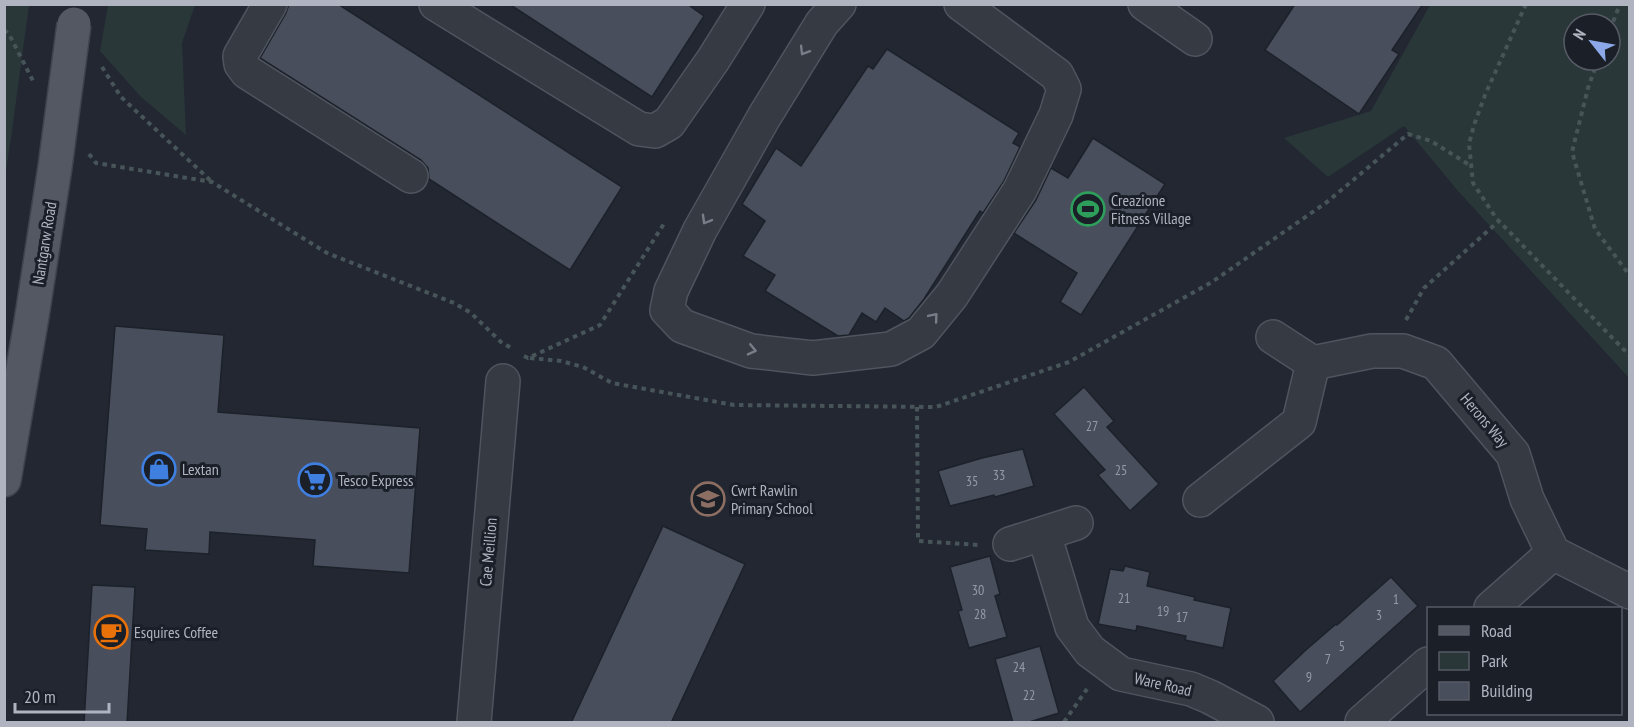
<svg xmlns="http://www.w3.org/2000/svg" width="1634" height="727" font-family="'PT Sans Narrow',sans-serif">
<style>
.green{fill:#293739;fill-rule:evenodd}
.building{fill:#484e5c;stroke:#1c212a;stroke-width:1.5}
.lines{fill:none;stroke-linecap:round;stroke-linejoin:round}
.minor-casing{stroke:#4f545e;stroke-width:36}
.major-casing{stroke:#3e434d;stroke-width:36}
.path{stroke:#485558;stroke-width:4;stroke-dasharray:4.5 4.5;stroke-linecap:butt}
.minor{stroke:#353a43;stroke-width:33}
.major{stroke:#535863;stroke-width:33}
.major-bridge-casing{stroke:#3e434d;stroke-width:36;stroke-linecap:butt}
.major-bridge{stroke:#535863;stroke-width:33}
.oneway{stroke:#787d88}
.labels{text-anchor:middle;dominant-baseline:central;stroke-width:6;stroke-linejoin:round;paint-order:stroke}
.number-label{font-size:14px;fill:#959aa7}
.poi-label{font-size:16px;fill:#afb4c0;stroke:#1a1f28;text-anchor:start}
.street-label{font-size:16px;fill:#afb4c0;stroke:#1a1f28}
</style>
<rect width="100%" height="100%" fill="#222732"/>
<g class="green">
<path d="M5 4 29 5 11 138 5 177Z"/>
<path d="M108 5H195L182 43 186 135 141 97 100 51Z"/>
<path d="M1430 5H1629V378L1458 191 1404 126 1328 177 1284 138 1371 111ZM1574 24H1610V60H1574Z"/>
</g>
<g class="building">
<path d="M289 4H338L622 187 570 270 429 179 428 168 421 160 260 58 286 13Z"/>
<path d="M509 4H687L704 16 652 97Z"/>
<path d="M1295 4H1423L1392 50 1399 54 1359 114 1265 50Z"/>
<path d="M887 49 1019 133 1013 143 1020 147 1004 181 983 213 980 211 924 299 909 318 904 321 885 308 876 322 862 313 849 335 838 336 765 291 775 275 743 256 765 221 742 204 776 148 801 166 868 66 873 69Z"/>
<path d="M1093 138 1165 184 1081 315 1060 302 1077 273 1014 233 1036 200 1051 168 1068 178Z"/>
<path d="M115 326 224 335 218 412 420 428 409 573 313 566 315 540 210 532 209 554 145 550 147 529 100 525Z"/>
<path d="M1084 387 1114 421 1107 427 1159 484 1130 511 1098 475 1105 470 1054 414Z"/>
<path d="M1023 449 1034 486 995 497 994 495 950 506 938 471 982 458Z"/>
<path d="M663 526 745 564 671 723H571Z"/>
<path d="M990 556 1000 594 995 596 1007 637 969 648 958 611 962 610 950 567Z"/>
<path d="M1125 566 1150 572 1147 586 1195 597 1194 600 1231 608 1223 648 1185 640 1186 636 1137 626 1136 631 1098 624 1110 569 1123 571Z"/>
<path d="M1391 577 1418 606 1300 712 1273 681 1307 649 1336 624 1337 625Z"/>
<path d="M92 585 135 587 127 723H84Z"/>
<path d="M1040 646 1059 713 1026 723H1013L995 659Z"/>
</g>
<g class="lines">
<defs>
<g id="minor">
<path d="M270 4 240 56 241 64 247 72 411 176"/>
<path d="M436 4 639 129 655 131 669 123 713 60 748 4"/>
<path d="M839 4 822 23 764 117 700 230 671 291 667 310 682 326 751 351 813 358 891 349 921 333 952 295 1020 190 1056 115 1064 89 1057 75 961 4"/>
<path d="M1145 4 1195 39"/>
<path d="M1273 337 1313 363"/>
<path d="M1200 500 1299 422 1313 363 1372 351H1403L1436 363 1513 454 1527 499 1553 553 1630 592"/>
<path d="M1044 534 1072 627 1090 651 1121 674 1191 689 1210 697 1257 722"/>
<path d="M1010 544 1076 523"/>
<path d="M1491 608 1553 553"/>
<path d="M474 722 503 381"/>
<path d="M1362 722 1428 664"/>
</g>
<path id="major" d="M4 480 32 316"/>
</defs>
<use href="#minor" class="minor-casing"/>
<use href="#major" class="major-casing"/>
<g class="path">
<path d="M1526 4 1485 95 1474 125 1469 144 1473 183 1496 218 1630 356"/>
<path d="M4 30 9 34 33 81"/>
<path d="M1610 30 1620 4"/>
<path d="M1598 60 1588 88 1572 152 1595 229 1630 276"/>
<path d="M102 67 121 97 212 182"/>
<path d="M89 154 96 163 212 182 327 253 454 303 471 313 501 342 513 349"/>
<path d="M1406 320 1424 288 1499 221"/>
<path d="M524 356 528 358 600 325 665 222"/>
<path d="M530 358 561 361 583 367 612 383 734 405 936 407 1069 362 1212 282 1327 202 1408 134 1431 141 1471 166"/>
<path d="M917 407 918 541 979 545"/>
<path d="M1064 722 1087 689"/>
</g>
<use href="#minor" class="minor"/>
<use href="#major" class="major"/>
<defs>
<path id="major-bridge" d="M32 316 55 167 74 24"/>
</defs>
<use href="#major-bridge" class="major-bridge-casing"/>
<use href="#major-bridge" class="major-bridge"/>
</g>
<defs><path id="oneway-chevron" d="M-2-3.5L2.5 0L-2 3.5" fill="none" stroke-width="1.6" stroke-linecap="round" stroke-linejoin="round" transform="scale(1.5)"/></defs>
<g class="oneway">
<use href="#oneway-chevron" transform="translate(804 51) rotate(121)"/>
<use href="#oneway-chevron" transform="translate(706 220) rotate(120)"/>
<use href="#oneway-chevron" transform="translate(934 317) rotate(-50)"/>
<use href="#oneway-chevron" transform="translate(752 350) rotate(13)"/>
</g>
<defs>
<symbol id="stadium-ring" viewBox="-11 -11 22 22"><circle r="9.5" fill="#1a1f28" stroke="#2e9e5b" stroke-width="1.5"/><path d="M0-5a6.5 5 0 1 0 0 10a6.5 5 0 1 0 0-10ZM-3.5-1.8h7v3.6h-7Z" fill="#2e9e5b"/></symbol>
<symbol id="shop-ring" viewBox="-11 -11 22 22"><circle r="9.5" fill="#1a1f28" stroke="#3f7fe0" stroke-width="1.5"/><path d="M-5-2.5h2.3a2.7 3.5 0 0 1 5.4 0H5L5.5 6h-11ZM-1.5-2.5h3a1.5 2.3 0 0 0-3 0Z" fill="#3f7fe0"/></symbol>
<symbol id="supermarket-ring" viewBox="-11 -11 22 22"><circle r="9.5" fill="#1a1f28" stroke="#3f7fe0" stroke-width="1.5"/><path d="M-6-5.5h2.5l.6 2H6L4.5 2H-2.5L-4.4-4H-6ZM-1.5 3.2a1.3 1.3 0 1 0 .1 0ZM3 3.2a1.3 1.3 0 1 0 .1 0Z" fill="#3f7fe0"/></symbol>
<symbol id="school-ring" viewBox="-11 -11 22 22"><circle r="9.5" fill="#1a1f28" stroke="#8d6e63" stroke-width="1.5"/><path d="M0-5L7-2L0 1L-7-2ZM-4 1L0 2.5L4 1V4Q0 6-4 4Z" fill="#8d6e63"/></symbol>
<symbol id="cafe-ring" viewBox="-11 -11 22 22"><circle r="9.5" fill="#1a1f28" stroke="#e8710a" stroke-width="1.5"/><path d="M-5.5-4.5H6V0H3Q3 3.5 0 3.5H-2.5Q-5.5 3.5-5.5 0ZM3-3.2v2h1.7v-2ZM-6 4.5H4V6H-6Z" fill="#e8710a"/></symbol>
</defs>
<g fill-rule="evenodd">
<use href="#stadium-ring" x="1069" y="190" width="38" height="38"/>
<use href="#shop-ring" x="140" y="450" width="38" height="38"/>
<use href="#supermarket-ring" x="296" y="461" width="38" height="38"/>
<use href="#school-ring" x="689" y="480" width="38" height="38"/>
<use href="#cafe-ring" x="92" y="613" width="38" height="38"/>
</g>
<g class="labels">
<g class="number-label">
<text x="1092" y="426">27</text>
<text x="1121" y="470">25</text>
<text x="999" y="475">33</text>
<text x="972" y="481">35</text>
<text x="978" y="590">30</text>
<text x="1124" y="598">21</text>
<text x="1396" y="599">1</text>
<text x="1163" y="611">19</text>
<text x="980" y="614">28</text>
<text x="1379" y="615">3</text>
<text x="1182" y="617">17</text>
<text x="1342" y="646">5</text>
<text x="1328" y="659">7</text>
<text x="1019" y="667">24</text>
<text x="1309" y="677">9</text>
<text x="1029" y="695">22</text>
</g>
<g class="poi-label">
<text x="1111" y="200">Creazione<tspan x="1111" dy="18">Fitness Village</tspan></text>
<text x="182" y="469">Lextan</text>
<text x="338" y="480">Tesco Express</text>
<text x="731" y="490">Cwrt Rawlin<tspan x="731" dy="18">Primary School</tspan></text>
<text x="134" y="632">Esquires Coffee</text>
</g>
<g class="street-label">
<text transform="translate(44 243) rotate(-81)">Nantgarw Road</text>
<text transform="translate(1485 420) rotate(50)">Herons Way</text>
<text transform="translate(488 552) rotate(-85)">Cae Meillion</text>
<text transform="translate(1163 684) rotate(13)">Ware Road</text>
</g>
</g>
<rect width="1634" height="727" fill="none" stroke="#afb4c0" stroke-width="12"/>
<rect x="1427" y="607" width="195" height="108" fill="#1a1f28" stroke="#565b65" stroke-width="1.5"/>
<rect x="1439" y="626" width="30" height="9" fill="#535863" stroke="#565b65" stroke-width="1.5"/>
<text x="1481" y="637" font-size="18" fill="#afb4c0">Road</text>
<rect x="1439" y="652" width="30" height="18" fill="#293739" stroke="#565b65" stroke-width="1.5"/>
<text x="1481" y="667" font-size="18" fill="#afb4c0">Park</text>
<rect x="1439" y="682" width="30" height="18" fill="#484e5c" stroke="#565b65" stroke-width="1.5"/>
<text x="1481" y="697" font-size="18" fill="#afb4c0">Building</text>
<g transform="translate(1592 42) rotate(301)"><circle r="28" fill="#1a1f28" stroke="#565b65" stroke-width="1.5"/>
<path d="M0-4.5L10 22L0 15L-10 22Z" fill="#8ca8e8"/>
<text y="-9" font-size="16" font-weight="bold" text-anchor="middle" fill="#afb4c0">N</text>
</g>
<path d="M15 703v9h94v-9" fill="none" stroke="#afb4c0" stroke-width="3"/>
<text x="24" y="703" font-size="18" fill="#afb4c0" stroke="#1a1f28" stroke-width="4.5" paint-order="stroke">20 m</text>
</svg>
